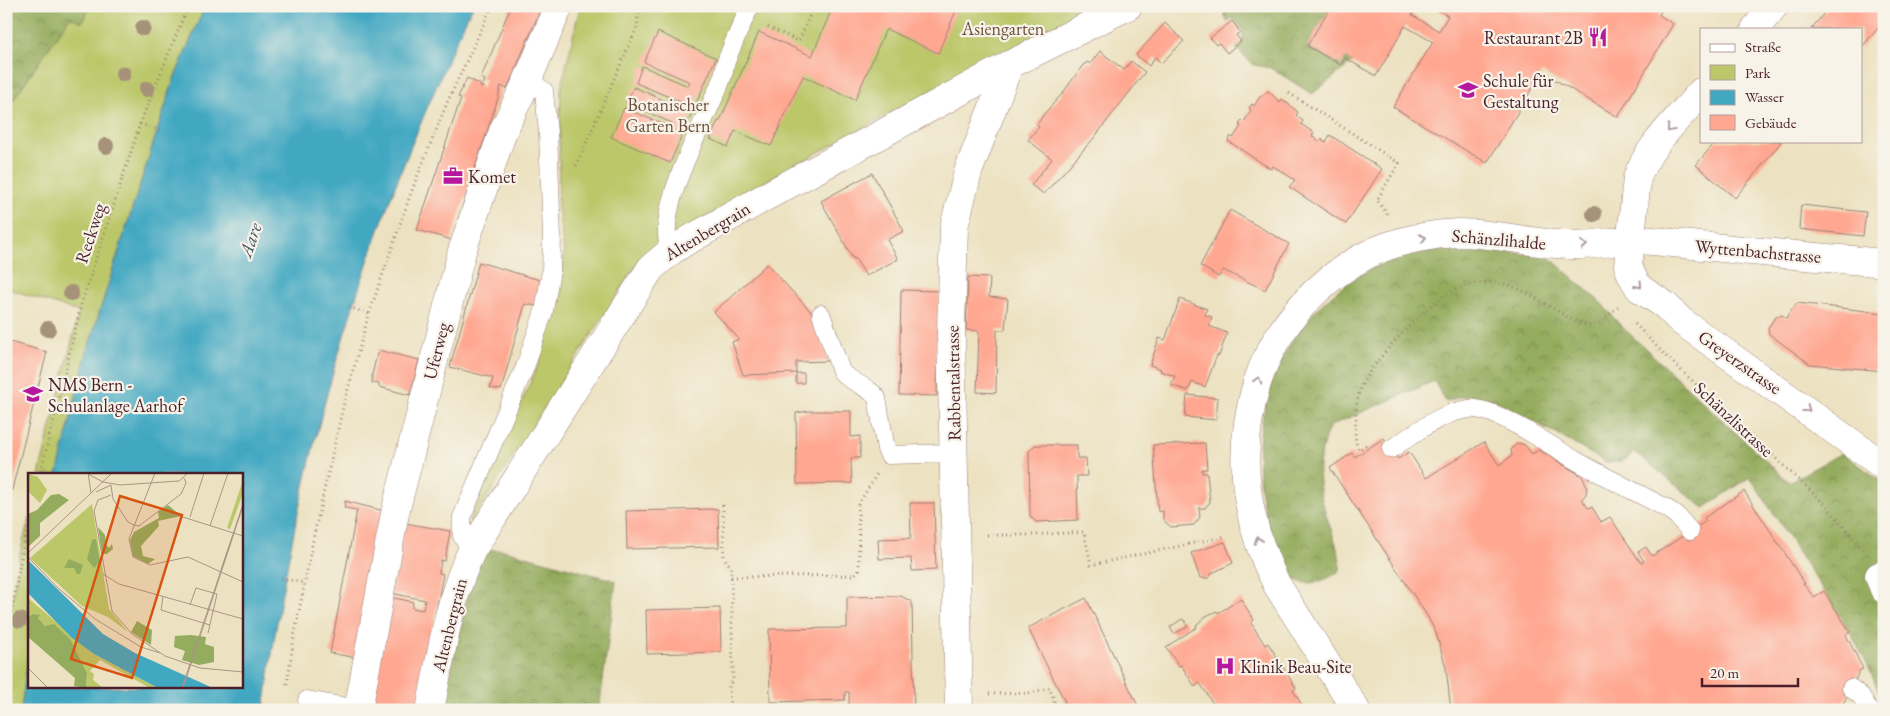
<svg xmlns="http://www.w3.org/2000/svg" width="1890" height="716" font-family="'EB Garamond',serif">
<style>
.green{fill:#bbc769;stroke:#82734a}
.forest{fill:url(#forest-crowns);stroke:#6f6644}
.water{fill:#42a8c2;stroke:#466476}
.building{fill:#ffa791}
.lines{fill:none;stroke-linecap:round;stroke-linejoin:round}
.service-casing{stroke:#9b8076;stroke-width:19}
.minor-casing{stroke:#9b8076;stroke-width:29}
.path{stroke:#9b8076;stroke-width:3;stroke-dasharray:1 4;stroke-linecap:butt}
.service{stroke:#fff;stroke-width:18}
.minor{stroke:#fff;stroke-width:28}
.tree{fill:#a69279}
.oneway{stroke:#ae9aa0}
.labels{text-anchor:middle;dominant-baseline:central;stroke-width:4.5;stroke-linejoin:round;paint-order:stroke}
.park-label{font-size:18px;fill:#6c513e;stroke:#f7f3e8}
.poi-label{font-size:18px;fill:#4a1f2b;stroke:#f7f3e8;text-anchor:start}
.street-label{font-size:18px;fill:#4a1f2b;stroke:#f7f3e8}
.water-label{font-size:19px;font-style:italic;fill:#475667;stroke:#f7f3e8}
.inset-road{fill:none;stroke:#ab9485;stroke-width:1}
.view{fill:#d8530f;fill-opacity:0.15;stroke:#d8530f;stroke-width:2.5}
.inset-edge{fill:none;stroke:#4a1f2b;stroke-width:2.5}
</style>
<defs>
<pattern id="forest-crowns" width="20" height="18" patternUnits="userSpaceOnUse" patternTransform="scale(1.25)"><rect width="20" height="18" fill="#94ac5d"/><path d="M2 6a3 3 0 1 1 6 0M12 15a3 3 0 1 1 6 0" fill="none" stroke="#7b8b4d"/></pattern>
</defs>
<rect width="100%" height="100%" fill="#f7f3e8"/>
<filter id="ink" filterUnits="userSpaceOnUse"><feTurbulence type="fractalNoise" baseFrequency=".02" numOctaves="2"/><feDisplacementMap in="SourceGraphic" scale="10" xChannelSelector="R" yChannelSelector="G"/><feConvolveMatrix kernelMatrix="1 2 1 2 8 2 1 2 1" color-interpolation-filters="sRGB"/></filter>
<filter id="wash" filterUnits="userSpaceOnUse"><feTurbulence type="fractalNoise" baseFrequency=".0096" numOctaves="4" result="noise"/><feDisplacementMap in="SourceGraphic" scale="20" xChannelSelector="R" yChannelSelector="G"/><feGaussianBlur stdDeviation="1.12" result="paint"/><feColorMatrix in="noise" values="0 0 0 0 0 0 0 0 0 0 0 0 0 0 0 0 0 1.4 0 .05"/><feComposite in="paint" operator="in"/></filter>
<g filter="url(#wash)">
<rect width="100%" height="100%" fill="#ece2c1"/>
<g class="green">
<path d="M91 6H205L174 79 126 228 86 355 57 475H39L79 312 6 288V110L70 17 82 21Z"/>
<path d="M580 6H1101L994 57 760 184 655 249 637 264 471 522 469 521 540 361 563 264 564 252 558 206 561 89Z"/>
<path d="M29 519V650L21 710H6V636L20 553Z"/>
</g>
<g class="forest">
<path d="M6 6H91L82 22 70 17 6 110Z"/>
<path d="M1222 6H1331L1307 46 1340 65 1345 58 1353 62 1312 94 1271 68 1254 65 1236 48 1243 42V31L1233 18 1227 22Z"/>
<path d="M1455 248 1482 249 1549 257 1601 303 1620 325 1789 482 1842 453 1884 483V704L1868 666 1850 632 1750 477 1704 508 1635 452C1625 461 1619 463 1606 462L1499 402 1474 395 1458 397 1446 402 1434 381 1332 425C1326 431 1325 438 1323 446 1314 476 1320 500 1331 529 1335 543 1341 555 1340 570 1328 581 1302 590 1289 575 1274 558 1265 515 1261 493 1248 400 1291 306 1378 266 1403 255 1429 251 1455 248Z"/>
<path d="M484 550H504L616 581 599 710H442L470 586Z"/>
</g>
<path class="water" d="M205 6H473C455 41 441 77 425 113 343 305 291 503 264 710H21L29 650V687H241V475H57L86 355 126 228 174 79Z"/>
<g id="blocks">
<g class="building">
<path d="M511 6H542L507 89 501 86 499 93V95L451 241 449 239 417 230 461 98 458 97 467 78 481 85 480 87 482 88 485 80 481 78Z"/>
<path d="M833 6H886L894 10 896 6H958L938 53 886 29 855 100 803 76 771 146 735 131 728 147 710 139 718 121H720L759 32 812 56Z"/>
<path d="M1331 6H1417L1412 15 1439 31 1448 16 1432 6H1664L1659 15 1673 24 1618 117 1542 72 1487 163 1393 107 1433 42 1405 26 1376 76 1345 58 1341 65 1307 46Z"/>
<path d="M1830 6H1884V21L1861 48V29H1811Z"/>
<path d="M1232 21 1240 32 1236 35 1241 41 1227 53 1219 43 1216 45 1210 38Z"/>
<path d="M1165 23 1184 41 1161 63 1155 57 1149 66 1136 55Z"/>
<path d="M658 32 716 58 670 163 611 137 624 108 670 127 672 123 626 103 634 87 679 107 681 102 636 83 642 66 688 86 690 82 644 62Z"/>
<path d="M1100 51 1124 70 1131 61 1145 72 1094 138 1044 194 1031 185 1052 159 1028 140 1039 127 1037 125 1043 115 1062 94 1083 65 1088 62 1090 64Z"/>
<path d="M1268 91 1280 102 1282 99 1298 112 1296 115 1303 121 1301 124 1314 133 1312 136 1319 141 1321 139 1326 142 1330 135 1382 169 1346 224 1289 187 1295 180 1273 166 1271 169 1228 141 1231 136 1233 138 1241 126 1239 125 1242 120 1244 122 1251 110 1249 108 1252 104 1254 106 1259 98Z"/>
<path d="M1716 141H1782L1735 198 1696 165Z"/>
<path d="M872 173 904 231 887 240 898 259 866 276 855 258 853 259 821 201Z"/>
<path d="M1801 205 1866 212 1863 236 1799 229Z"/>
<path d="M1230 210 1289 244 1265 290 1223 270 1219 277 1200 266Z"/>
<path d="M479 262 543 281 536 306 525 304 501 390 490 388 493 378 450 367Z"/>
<path d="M767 264 812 313 829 361 796 362V373H804V383H796V373L743 375 732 342 739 339 714 312Z"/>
<path d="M968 277 990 278 989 297 1008 299 1005 330H997L996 393 977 392 979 331 966 330Z"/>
<path d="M901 290 939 291 937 396 899 395Z"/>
<path d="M1180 299 1207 309 1205 315 1212 317 1209 326 1227 333 1219 356 1217 355 1205 387 1192 382 1188 391 1171 385 1175 376 1160 371 1161 369 1150 365 1159 338 1165 340Z"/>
<path d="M1797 303 1884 313V371L1810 364 1769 334 1768 328 1776 316 1782 315 1786 318Z"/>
<path d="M6 341 47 352 7 509H6Z"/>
<path d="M378 350 419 360 410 395 379 387V384L372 383V375Z"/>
<path d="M1187 395 1218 398 1216 420 1185 417Z"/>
<path d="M809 411H851V437L860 436V458H851L852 483 797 484 796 413Z"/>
<path d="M1384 438 1398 459 1409 452 1426 478 1484 442 1499 465 1512 456 1511 449 1518 443 1525 445 1532 454 1539 450 1582 476 1587 486 1586 494 1582 499 1588 508 1592 507 1601 522 1610 517 1641 563 1644 561 1638 552 1646 547 1652 556 1706 521 1704 518 1744 491 1805 584H1803L1814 597 1824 591 1850 632 1846 635 1863 669 1860 670 1842 706 1850 710H1451L1446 668 1436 633 1428 617 1330 468 1352 453 1355 457Z"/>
<path d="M1205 443 1207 469H1202V473H1207L1210 502 1205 508H1199L1200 517 1194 525 1171 527 1163 520V511L1158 512 1153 445Z"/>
<path d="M1035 445H1077V458H1086L1087 476H1077L1078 520 1036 522 1030 516 1029 451Z"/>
<path d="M345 501 384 511 357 658 330 653 357 510 344 508Z"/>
<path d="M910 503H934L936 570 912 571 911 558 879 559 878 539 911 538Z"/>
<path d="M718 509 719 547 627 549 626 511Z"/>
<path d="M405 523 450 531 445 561 441 560 439 573 443 574 418 710H367L390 597 413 602 412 608 423 610 425 600 391 593Z"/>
<path d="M1225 542 1233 563 1212 573 1209 578H1200L1191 553Z"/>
<path d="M901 596 912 602 914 710H849V692H845V700L770 702 769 629 847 628V597Z"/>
<path d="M1086 598 1140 710H1069L1028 628Z"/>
<path d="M1241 599 1254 620 1251 623 1265 645 1268 643 1296 688 1293 690 1305 710H1217L1200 683 1195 687 1181 665 1179 666 1166 647 1197 627 1196 625 1206 616 1217 611 1218 613Z"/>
<path d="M720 608 721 652 647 654 646 610Z"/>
<path d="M1182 619 1186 622 1187 627 1174 634 1170 627Z"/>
</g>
</g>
</g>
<g filter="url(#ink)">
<use href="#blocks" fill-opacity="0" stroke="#9b8076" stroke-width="1"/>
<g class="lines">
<defs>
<g id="service">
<path d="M671 251C651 212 708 118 722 78 725 72 724 65 727 59 734 41 742 24 750 6"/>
<path d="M821 314 841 371C850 383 868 385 877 398L886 449 889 455 954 453"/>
<path d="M1391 449C1414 434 1441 412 1469 409 1494 406 1551 446 1575 460 1605 477 1636 492 1666 508L1677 516 1690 531"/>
<path d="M472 550 462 536V517L525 367 544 311 551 271 552 237 548 133 544 91 528 79"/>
<path d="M1851 688 1861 696 1869 710"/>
<path d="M307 700 358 709"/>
</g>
<g id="minor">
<path d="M1755 29 1774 6"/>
<path d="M1701 92C1680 117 1647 147 1637 178L1628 266 1632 276 1639 288 1665 305 1681 321 1884 466"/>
<path d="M1879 576 1884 589"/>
<path d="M358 710 395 513 462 251 503 131 528 79 559 6"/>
<path d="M430 710C441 656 448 600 472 550L651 268 671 251 687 241 767 196 1009 65 1128 6"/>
<path d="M959 710 951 332 954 227 968 172 1009 65"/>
<path d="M1356 710 1277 585C1244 520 1236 452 1257 383 1275 326 1321 276 1375 251 1400 240 1432 234 1459 233 1497 233 1534 244 1572 245 1592 246 1611 241 1631 240 1657 240 1685 245 1712 247 1769 253 1827 258 1884 263"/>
</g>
</defs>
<use href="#service" class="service-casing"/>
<use href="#minor" class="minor-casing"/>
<g class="path">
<path d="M814 6 825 11 827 6"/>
<path d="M768 27 799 41 814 6"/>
<path d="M1289 93 1399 163 1377 200 1388 215"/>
<path d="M140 124 161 131"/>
<path d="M576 166 637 27 639 6"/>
<path d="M349 307 369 314"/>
<path d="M1635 324 1671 361 1826 505 1863 550"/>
<path d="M1366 445 1359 450C1354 442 1355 429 1356 420 1356 409 1357 397 1361 387 1372 360 1427 305 1452 291 1462 286 1474 283 1485 282 1524 280 1554 316 1589 326L1597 325 1618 307"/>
<path d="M40 475 81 305 140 124 188 6"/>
<path d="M723 505 724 558 731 567 733 679 729 686 730 710"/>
<path d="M987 535H1032L1084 532 1091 565 1227 536"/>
<path d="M731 577 854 575 859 570 858 505 877 474"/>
<path d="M281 578 304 583"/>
<path d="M6 642 22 553 29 524"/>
<path d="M287 684 294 637 315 530 344 403 369 314 412 190 447 103 492 6"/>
<path d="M989 694 1029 693 1050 688 1057 710"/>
</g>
<use href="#service" class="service"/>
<use href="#minor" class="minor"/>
</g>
<g class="tree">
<circle cx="143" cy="28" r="8"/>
<circle cx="123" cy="74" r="8"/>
<circle cx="147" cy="89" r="8"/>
<circle cx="106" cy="146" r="8"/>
<circle cx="1594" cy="214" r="8"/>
<circle cx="71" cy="293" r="8"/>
<circle cx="48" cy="329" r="8"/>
<circle cx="20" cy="620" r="8"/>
</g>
<defs><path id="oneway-chevron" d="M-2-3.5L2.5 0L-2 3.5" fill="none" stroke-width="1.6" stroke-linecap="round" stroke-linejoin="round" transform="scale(1.25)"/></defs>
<g class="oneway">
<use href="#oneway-chevron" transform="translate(1670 129) rotate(130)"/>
<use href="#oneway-chevron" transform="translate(1423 238) rotate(-12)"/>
<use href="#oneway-chevron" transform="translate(1584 245) rotate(-5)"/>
<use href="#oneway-chevron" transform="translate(1639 285) rotate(48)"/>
<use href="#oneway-chevron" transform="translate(1258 380) rotate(-73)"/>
<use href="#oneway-chevron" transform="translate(1807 409) rotate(36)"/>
<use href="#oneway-chevron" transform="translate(1258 540) rotate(-110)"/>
</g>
</g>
<defs>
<symbol id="restaurant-bare" viewBox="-9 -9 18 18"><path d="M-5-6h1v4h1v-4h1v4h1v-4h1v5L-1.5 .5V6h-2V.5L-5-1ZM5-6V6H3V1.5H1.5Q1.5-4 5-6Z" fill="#b5179e" stroke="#f7f3e8" stroke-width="2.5" paint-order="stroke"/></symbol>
<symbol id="university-bare" viewBox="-9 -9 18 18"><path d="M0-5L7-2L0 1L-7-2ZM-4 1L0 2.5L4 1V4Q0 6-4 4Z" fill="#b5179e" stroke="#f7f3e8" stroke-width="2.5" paint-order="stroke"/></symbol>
<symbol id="office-bare" viewBox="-9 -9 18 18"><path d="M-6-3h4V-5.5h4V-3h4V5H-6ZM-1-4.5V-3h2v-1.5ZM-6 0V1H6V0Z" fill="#b5179e" stroke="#f7f3e8" stroke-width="2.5" paint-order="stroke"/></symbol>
<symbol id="school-bare" viewBox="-9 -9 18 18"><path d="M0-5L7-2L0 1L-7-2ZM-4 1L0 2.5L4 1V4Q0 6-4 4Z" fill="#b5179e" stroke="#f7f3e8" stroke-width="2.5" paint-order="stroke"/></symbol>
<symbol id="hospital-bare" viewBox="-9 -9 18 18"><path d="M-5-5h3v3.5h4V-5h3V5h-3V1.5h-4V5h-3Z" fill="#b5179e" stroke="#f7f3e8" stroke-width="2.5" paint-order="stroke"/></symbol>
</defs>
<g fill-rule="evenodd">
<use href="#restaurant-bare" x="1584" y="23" width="28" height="28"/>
<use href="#university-bare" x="1454" y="76" width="28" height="28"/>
<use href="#office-bare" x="439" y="162" width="28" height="28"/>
<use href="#school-bare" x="19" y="380" width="28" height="28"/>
<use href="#hospital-bare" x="1211" y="652" width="28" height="28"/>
</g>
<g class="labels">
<g class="park-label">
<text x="1003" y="28">Asiengarten</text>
<text x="668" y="104">Botanischer<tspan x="668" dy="21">Garten Bern</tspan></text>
</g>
<g class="poi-label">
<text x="1583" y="37" text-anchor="end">Restaurant 2B</text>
<text x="1483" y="80">Schule für<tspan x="1483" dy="21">Gestaltung</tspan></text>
<text x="468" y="176">Komet</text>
<text x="48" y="384">NMS Bern -<tspan x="48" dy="21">Schulanlage Aarhof</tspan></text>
<text x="1240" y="666">Klinik Beau-Site</text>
</g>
<g class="street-label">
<text transform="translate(707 231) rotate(-31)">Altenbergrain</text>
<text transform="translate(90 233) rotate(-72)">Reckweg</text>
<text transform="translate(1499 239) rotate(5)">Schänzlihalde</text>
<text transform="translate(1758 251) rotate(5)">Wyttenbachstrasse</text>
<text transform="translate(436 351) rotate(-76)">Uferweg</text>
<text transform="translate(1740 362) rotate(35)">Greyerzstrasse</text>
<text transform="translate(953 383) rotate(-91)">Rabbentalstrasse</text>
<text transform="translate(1734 419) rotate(43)">Schänzlistrasse</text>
<text transform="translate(449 625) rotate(-76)">Altenbergrain</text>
</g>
<g class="water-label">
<text transform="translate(250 240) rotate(-71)">Aare</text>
</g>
</g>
<g transform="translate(28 473)">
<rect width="215" height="215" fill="#ece2c1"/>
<path d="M0 1 10 4 19 17 12 30 0 18ZM215 7V20L202 56 199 55ZM64 31 81 136 100 159 80 144 54 133 2 85ZM0 125 66 181 130 215H122L72 187 62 198 66 201 65 207 75 215H58L59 200 40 165 29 154 17 153 10 145 0 144Z" fill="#bbc769"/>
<path d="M31 21 41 27 12 50V63L0 74V41L9 37 23 22ZM140 32 153 43 130 48 131 53 113 73 115 83 127 86 120 91 105 83 102 67 106 59 131 45 130 39ZM70 54 77 62 78 71 81 75 84 71 85 76 79 81H74ZM68 66 72 89 66 95 59 86 64 67ZM41 86 55 92 52 101H49L46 95H36ZM5 141 12 142 10 145 17 153 26 151 42 166 59 200 58 215 46 213 47 205 0 164V144ZM109 148 124 157 123 172 103 159ZM163 162 178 164 177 171 186 174V189L171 192 154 187 157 178 146 174 147 163Z" fill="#94ac5d"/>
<path d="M0 87 75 161 107 180 185 215H130L66 181 43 164 0 120Z" fill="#42a8c2"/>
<path class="inset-road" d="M60 0 63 20M127 0 101 66 105 84 122 92 160 84 215 109M60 1 75 9M75 9 92 12 151 8 160 0M83 12 85 26 100 49 106 52M68 19 83 12M83 22 70 27 66 38 84 138 104 161 137 183 172 195 215 199M142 40 215 63M162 44 176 0M106 52 111 53 153 21 158 10 156 5M182 53 200 0M0 80 84 0M0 84 30 115 67 146 113 174 132 180M193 97 205 62M75 101 91 111 215 146M135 124 133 137 182 152M162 132 168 115 189 121 180 160M0 195 20 215M154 215 215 31M155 215 215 33"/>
<path class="view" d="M92 23 154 42 104 205 43 186Z"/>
<rect width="215" height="215" class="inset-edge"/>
</g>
<rect width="1890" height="716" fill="none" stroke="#f7f3e8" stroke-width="25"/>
<rect x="1700" y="28" width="162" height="115" fill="#f7f3e8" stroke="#b29e9c"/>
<rect x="1710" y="44" width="25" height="8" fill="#ffffff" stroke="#b29e9c"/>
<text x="1745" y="52" font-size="15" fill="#4a1f2b">Straße</text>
<rect x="1710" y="65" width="25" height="15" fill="#bbc769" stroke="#b29e9c"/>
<text x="1745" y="78" font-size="15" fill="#4a1f2b">Park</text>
<rect x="1710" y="90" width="25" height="15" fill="#42a8c2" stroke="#b29e9c"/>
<text x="1745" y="102" font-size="15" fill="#4a1f2b">Wasser</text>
<rect x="1710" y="115" width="25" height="15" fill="#ffa791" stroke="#b29e9c"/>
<text x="1745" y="128" font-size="15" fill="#4a1f2b">Gebäude</text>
<path d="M1702 678v8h96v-8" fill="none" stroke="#4a1f2b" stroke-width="2.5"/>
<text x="1710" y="678" font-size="15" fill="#4a1f2b" stroke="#f7f3e8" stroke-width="4" paint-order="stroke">20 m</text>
</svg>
